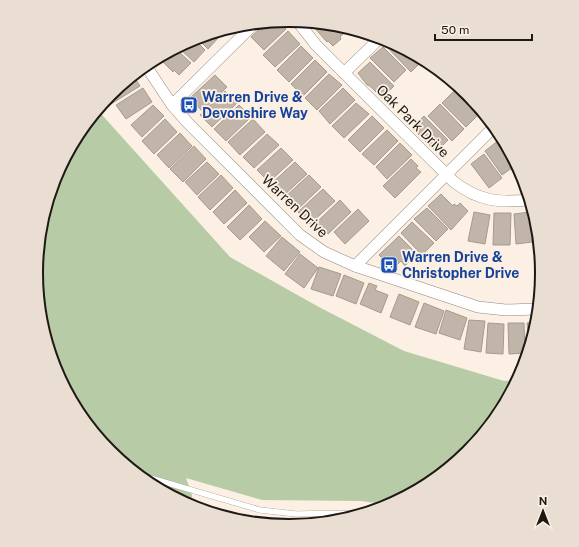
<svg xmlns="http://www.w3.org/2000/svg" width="579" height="547" font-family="'Public Sans',sans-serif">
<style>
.green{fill:#b7cca6}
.building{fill:#c1b4a9;stroke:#a6998f}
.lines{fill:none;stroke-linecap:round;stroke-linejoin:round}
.lane-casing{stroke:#94887d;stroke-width:6}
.street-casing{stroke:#94887d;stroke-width:12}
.lane{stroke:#fff;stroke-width:5.5}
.street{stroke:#fff;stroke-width:11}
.labels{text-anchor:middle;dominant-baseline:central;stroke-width:3.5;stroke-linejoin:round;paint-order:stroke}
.transit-label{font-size:14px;font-weight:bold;fill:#164399;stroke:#fcefe3;text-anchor:start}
.street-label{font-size:14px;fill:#1e1915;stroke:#fcefe3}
.rim{fill:none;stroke:#1e1915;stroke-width:2}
</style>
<rect width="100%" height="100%" fill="#fcefe3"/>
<path class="green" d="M100 110 103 116 230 257 317 306 404 351 504 381 517 380 469 453 391 505 361 501 262 500 186 478 192 495 191 507 110 453 55 370 36 273 55 176Z"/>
<g class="building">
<path d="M282 22 280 23 286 29 264 50 251 37 264 25Z"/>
<path d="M312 25 342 30 344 33 340 37 341 39 333 46 328 41 327 42Z"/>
<path d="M288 31 300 44 275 67 263 55Z"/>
<path d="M216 35 219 37 208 49 197 38Z"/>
<path d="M194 39 205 50 194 62 179 48Z"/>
<path d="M388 40 421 62 411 72 384 44Z"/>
<path d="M301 46 313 58 289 82 277 70Z"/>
<path d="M383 47 406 70 394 82 370 58Z"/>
<path d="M177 50 191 63 179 75 174 70 173 72 161 60Z"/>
<path d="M315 60 327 72 303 96 291 84Z"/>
<path d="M370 62 394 86 382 98 370 86 367 85 358 73Z"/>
<path d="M329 74 342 85 317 110 305 98Z"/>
<path d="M215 75 227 87 202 111 190 98Z"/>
<path d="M135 78 140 86 111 104 107 98 110 94Z"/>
<path d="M455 85 469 94 480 112 454 86Z"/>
<path d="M143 88 152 102 126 119 116 105Z"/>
<path d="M343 88 355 100 330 124 319 111Z"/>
<path d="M225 91 237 103 212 127 200 115Z"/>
<path d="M454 91 478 115 466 127 442 103Z"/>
<path d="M356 103 369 114 344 138 332 126Z"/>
<path d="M440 104 464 129 452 141 428 116Z"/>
<path d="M153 105 164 116 142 137 131 125Z"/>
<path d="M239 105 251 117 226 141 214 129Z"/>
<path d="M372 116 384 128 360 152 348 140Z"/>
<path d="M424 116 448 140 436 152 412 128Z"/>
<path d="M165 119 177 132 154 154 142 141Z"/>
<path d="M253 119 265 132 240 155 228 142Z"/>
<path d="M387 130 398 141 374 165 362 154Z"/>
<path d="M180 133 192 146 169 168 157 155Z"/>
<path d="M267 134 279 145 254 168 243 157Z"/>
<path d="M499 140 516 165 502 175 485 151Z"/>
<path d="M400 143 412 155 387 179 376 167Z"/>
<path d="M194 146 206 159 183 182 170 169Z"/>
<path d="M281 148 293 160 269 182 257 170Z"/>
<path d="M484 154 502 178 489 188 471 164Z"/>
<path d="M411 159 418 166 416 168 421 172 395 198 383 186Z"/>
<path d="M207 162 219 174 197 195 185 182Z"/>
<path d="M295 162 307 174 283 196 271 184Z"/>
<path d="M221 175 233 188 210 210 198 197Z"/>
<path d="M309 175 321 187 296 211 284 198Z"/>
<path d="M323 189 335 201 310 224 298 212Z"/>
<path d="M235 190 247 203 224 224 213 212Z"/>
<path d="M441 194 453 206 454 204 457 206 460 203 468 211 451 230 428 206Z"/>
<path d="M340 200 351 212 328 234 317 222Z"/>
<path d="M249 205 262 219 240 240 227 227Z"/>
<path d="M427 208 448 229 436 241 414 219Z"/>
<path d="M358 209 369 221 345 244 334 232Z"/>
<path d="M474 212 490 215 485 244 468 241Z"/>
<path d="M530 212 532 242 516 244 514 214Z"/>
<path d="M494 213H511L510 245H493Z"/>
<path d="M265 221 281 236 264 252 249 237Z"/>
<path d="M412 222 434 243 422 255 401 233Z"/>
<path d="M399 236 417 254 405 266 401 261 396 266 391 261 388 264 379 255Z"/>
<path d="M282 237 300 252 284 271 266 256Z"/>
<path d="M300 254 318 268 304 288 285 274Z"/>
<path d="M319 267 341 274 333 296 311 289Z"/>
<path d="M344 275 364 283 356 304 336 296Z"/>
<path d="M369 283 377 286 375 290 388 295 381 313 360 304Z"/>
<path d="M399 294 419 302 410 325 390 317Z"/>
<path d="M424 303 444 311 436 334 415 327Z"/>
<path d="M446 310 467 318 460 340 439 333Z"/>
<path d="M469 320 485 321 481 352 464 349Z"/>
<path d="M533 322 529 344 527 323Z"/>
<path d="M488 323 504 324 503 354 486 353Z"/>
<path d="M508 323H524L525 353 509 354Z"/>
</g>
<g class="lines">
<defs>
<path id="lane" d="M147 477 260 510 296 514 358 513"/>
<g id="street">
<path d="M298 22 316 45 454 182C479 201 498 203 528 200"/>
<path d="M148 69 172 105 188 123 300 235 324 252 355 266 478 307 506 310 536 309"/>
<path d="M344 73 380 38"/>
<path d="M172 105 250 28"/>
<path d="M355 266 492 129"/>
</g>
</defs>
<use href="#lane" class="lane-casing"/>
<use href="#street" class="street-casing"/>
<use href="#lane" class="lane"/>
<use href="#street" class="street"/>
</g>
<defs>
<symbol id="bus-square" viewBox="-11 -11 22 22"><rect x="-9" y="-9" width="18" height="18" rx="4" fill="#1a4fb4" stroke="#fcefe3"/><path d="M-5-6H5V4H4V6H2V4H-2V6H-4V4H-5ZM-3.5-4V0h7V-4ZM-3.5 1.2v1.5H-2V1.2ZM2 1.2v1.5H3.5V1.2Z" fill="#fff"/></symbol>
</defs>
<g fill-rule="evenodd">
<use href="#bus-square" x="179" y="95" width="20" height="20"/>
<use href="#bus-square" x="379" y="255" width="20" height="20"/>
</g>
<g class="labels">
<g class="transit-label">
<text x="202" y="97">Warren Drive &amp;<tspan x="202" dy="16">Devonshire Way</tspan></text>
<text x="402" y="257">Warren Drive &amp;<tspan x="402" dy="16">Christopher Drive</tspan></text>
</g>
<g class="street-label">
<text transform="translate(413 121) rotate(45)">Oak Park Drive</text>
<text transform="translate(295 206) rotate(43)">Warren Drive</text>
</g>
</g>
<path d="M0 0H579V547H0ZM43 273a246 246 0 1 1 492 0a246 246 0 1 1-492 0Z" fill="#eaded3" fill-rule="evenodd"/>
<path class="rim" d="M43 273a246 246 0 1 1 492 0a246 246 0 1 1-492 0Z"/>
<g transform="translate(543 511)" stroke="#fcefe3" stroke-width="3" paint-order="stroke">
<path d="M0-3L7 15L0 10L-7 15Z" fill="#1e1915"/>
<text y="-6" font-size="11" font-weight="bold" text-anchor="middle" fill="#1e1915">N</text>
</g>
<path d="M435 34v6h97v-6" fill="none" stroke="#1e1915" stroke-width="2"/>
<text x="441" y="34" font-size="12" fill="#1e1915" stroke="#fcefe3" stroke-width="3" paint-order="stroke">50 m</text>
</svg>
